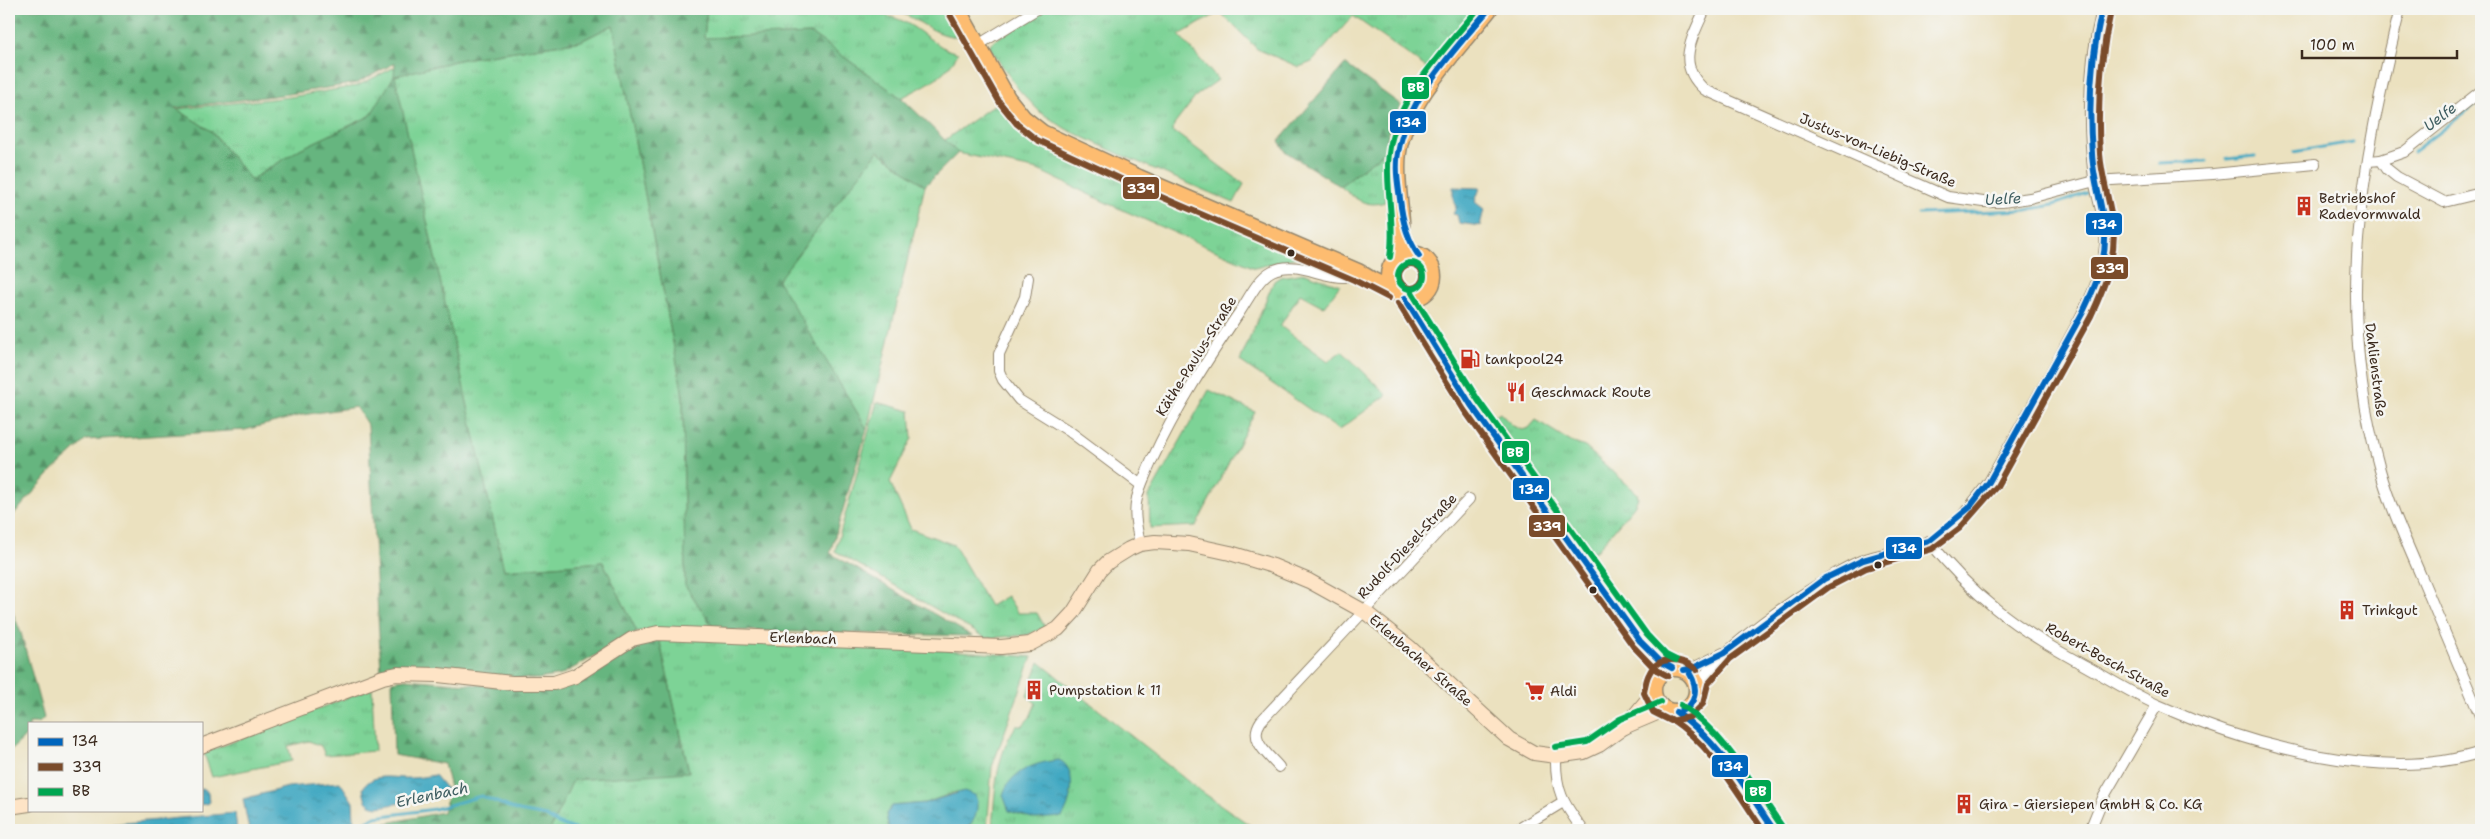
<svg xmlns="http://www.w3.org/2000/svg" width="2490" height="839" font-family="'Shantell Sans',sans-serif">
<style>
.grass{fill:url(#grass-tufts);stroke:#5c7e5a}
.forest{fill:url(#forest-firs);stroke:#50704e;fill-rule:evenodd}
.water{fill:url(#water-ripples);stroke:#3e6a70}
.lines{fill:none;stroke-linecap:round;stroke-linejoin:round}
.stream{stroke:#42a9c2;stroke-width:3}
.street-casing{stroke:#93866e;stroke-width:12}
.secondary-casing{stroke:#93866e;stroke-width:16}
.primary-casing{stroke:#93866e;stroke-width:19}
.street{stroke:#fff;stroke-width:10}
.secondary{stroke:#fee4c6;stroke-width:14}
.primary{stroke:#fdbc70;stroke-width:16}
.bus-1-casing{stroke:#f6f6f2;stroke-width:10}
.bus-2-casing{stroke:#f6f6f2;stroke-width:10}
.bus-3-casing{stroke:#f6f6f2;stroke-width:10}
.bus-1{stroke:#0065bd;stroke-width:6}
.bus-2{stroke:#7a4b2a;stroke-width:6}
.bus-3{stroke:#00a651;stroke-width:6}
.bus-dot{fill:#3b2a1e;stroke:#f6f6f2;stroke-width:2}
.labels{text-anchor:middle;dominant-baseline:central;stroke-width:5;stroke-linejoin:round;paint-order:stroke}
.street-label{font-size:14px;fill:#3b2a1e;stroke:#f6f6f2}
.poi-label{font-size:14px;fill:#3b2a1e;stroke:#f6f6f2;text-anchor:start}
.water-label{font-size:15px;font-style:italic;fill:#3e5d60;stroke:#f6f6f2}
.line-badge{stroke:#f6f6f2;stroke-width:2}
.badge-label{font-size:14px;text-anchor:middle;font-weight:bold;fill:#fff}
</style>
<defs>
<pattern id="grass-tufts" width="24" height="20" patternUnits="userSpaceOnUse" patternTransform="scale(1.25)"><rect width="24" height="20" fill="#7dd396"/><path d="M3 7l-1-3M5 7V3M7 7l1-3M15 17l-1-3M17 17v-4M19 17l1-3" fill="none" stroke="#6db581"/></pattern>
<pattern id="forest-firs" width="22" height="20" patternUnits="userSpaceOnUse" patternTransform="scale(1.25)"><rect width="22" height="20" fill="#66b57f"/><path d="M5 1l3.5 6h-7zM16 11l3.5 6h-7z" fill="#559367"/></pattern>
<pattern id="water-ripples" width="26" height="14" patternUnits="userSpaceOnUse" patternTransform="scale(1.25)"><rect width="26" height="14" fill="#42a9c2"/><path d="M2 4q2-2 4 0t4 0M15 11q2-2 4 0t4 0" fill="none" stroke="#388a9d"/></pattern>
</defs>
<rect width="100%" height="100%" fill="#f6f6f2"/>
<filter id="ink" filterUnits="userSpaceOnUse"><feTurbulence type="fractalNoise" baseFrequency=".02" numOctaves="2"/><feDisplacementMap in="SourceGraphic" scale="10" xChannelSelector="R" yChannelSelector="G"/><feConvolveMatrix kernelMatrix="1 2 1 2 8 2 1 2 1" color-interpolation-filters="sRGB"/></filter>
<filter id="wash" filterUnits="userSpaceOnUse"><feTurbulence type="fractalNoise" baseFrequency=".0096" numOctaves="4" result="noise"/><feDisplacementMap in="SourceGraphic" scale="20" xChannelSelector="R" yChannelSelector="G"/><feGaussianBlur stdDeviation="1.12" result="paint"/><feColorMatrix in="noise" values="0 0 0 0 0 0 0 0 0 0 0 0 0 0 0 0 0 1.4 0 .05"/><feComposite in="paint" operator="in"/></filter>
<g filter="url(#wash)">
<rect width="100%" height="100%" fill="#ebe1bf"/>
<g class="grass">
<path d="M707 9C765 9 839 1 895 18 918 25 934 48 958 53 947 76 922 87 901 98L812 34 704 38Z"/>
<path d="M890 9H947L962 36C937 40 914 14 890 9Z"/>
<path d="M1042 9H1475L1427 68 1353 16 1312 62 1299 67 1257 49 1220 12 1179 35 1218 80 1197 95 1174 125 1173 131 1244 184 1234 203 1117 153 1066 129 1040 112 1019 90 989 47 991 43Z"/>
<path d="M613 25 683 395 685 585 715 630 637 632 603 562 504 570 395 77 370 116 300 149 251 180 211 131 177 109 290 97 357 86 395 67V76L463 59 581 41Z"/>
<path d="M998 102 1016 123 1045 145 1301 256 1255 268 1109 204 1038 170 958 153 945 140Z"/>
<path d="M878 151 925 186 867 429 777 280Z"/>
<path d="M1384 152 1385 202C1365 208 1356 199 1340 186Z"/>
<path d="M1305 273 1340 285 1324 307 1300 294 1280 326 1328 361 1342 351 1387 395 1339 430 1240 361 1274 281 1280 277Z"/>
<path d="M1209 390 1255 412 1196 526 1150 528 1149 496Z"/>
<path d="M877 402 910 411 912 438 890 482 911 529 954 545 990 606 1007 596 1018 613H1037L1045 627 1028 635 986 638 835 551Z"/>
<path d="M1500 413 1513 426 1522 430 1529 428 1536 420 1571 442 1585 447 1637 493 1638 498 1634 506 1598 549 1594 552 1587 549 1494 417Z"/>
<path d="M659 638 921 648 1032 657 992 767 987 830H960H962L956 792 925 803 892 806 886 814 889 830H550L573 780 689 771Z"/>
<path d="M1039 662 1195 787 1257 830H992C995 794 995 757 1016 726H1022L1030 717 1036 703 1027 696Z"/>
<path d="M372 688 375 751 325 755 321 746 309 741 288 746 292 761 212 777 204 753Z"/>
</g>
<g class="forest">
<path d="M9 9H707L704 38 812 34 904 100 958 153 925 186 878 151 778 280 867 429 830 553 972 636 715 630 685 585 683 395 613 25 581 41 463 59 395 76 504 570 603 562 637 632 561 675 538 679 381 672 368 426 356 407 302 415 245 430 86 440 53 470 9 520ZM395 63 394 76 370 116 300 149 251 180 211 131 175 108 289 94 357 83Z"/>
<path d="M1345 64 1401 105 1390 128 1384 152 1340 186 1286 152 1279 141Z"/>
<path d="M9 603 21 633 44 718 39 723H29V733L9 752Z"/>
<path d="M659 638 689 772 573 780 550 830H352L443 812 450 788 444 764 394 755 392 681 405 679 542 690 561 687 587 677 629 645Z"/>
</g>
<g class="water">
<path d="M1453 187 1480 188 1475 202 1484 209 1480 226 1459 223 1457 215 1453 214 1456 208 1453 198Z"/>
<path d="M1059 760C1078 768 1072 803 1062 817L1035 819 1009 811 1003 795C1010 771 1036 762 1059 760Z"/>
<path d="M435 775 449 792 442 796 378 807C365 805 365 800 363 788 374 771 393 779 411 778 419 778 427 776 435 775Z"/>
<path d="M340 782 353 802 354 820 342 830H249L243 799 288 787Z"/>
<path d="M201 789H205L208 793 209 803 201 805Z"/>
<path d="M964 791 975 795C980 807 976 827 960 830 944 834 907 830 889 830L886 814 892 806 925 803Z"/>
<path d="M235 813 237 830H107L113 824Z"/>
</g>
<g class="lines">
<g class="stream">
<path d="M2293 152 2353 142"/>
<path d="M2413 152 2481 100"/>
<path d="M2227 159 2255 156"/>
<path d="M2159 163 2206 161"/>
<path d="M1918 214 2026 210 2053 205 2087 193"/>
<path d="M348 830 375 817 435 809 481 796 519 811 546 816 557 823 577 830"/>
</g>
</g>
</g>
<g filter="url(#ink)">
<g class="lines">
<defs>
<g id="street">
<path d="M1705 9C1692 39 1675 64 1705 90L1948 197 1983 202H2002L2030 198 2095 181 2213 174 2315 164"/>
<path d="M2400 9C2361 169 2334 307 2380 470 2390 506 2406 541 2421 576 2441 623 2461 671 2481 718"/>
<path d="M978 45 1037 9"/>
<path d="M2381 160 2404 152 2481 91"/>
<path d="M2368 161 2381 160 2387 169 2397 177 2444 202 2481 193"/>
<path d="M1028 278 1025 297 999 354V371L1003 380 1019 400 1069 431 1141 485"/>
<path d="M1929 541C1949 566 1970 588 1995 608 2024 632 2058 651 2091 669 2113 681 2135 695 2158 705 2247 745 2386 784 2481 752"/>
<path d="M1140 544C1137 529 1133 513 1137 498 1140 485 1147 472 1152 460 1176 408 1207 360 1239 313 1248 300 1258 278 1272 271 1297 259 1322 279 1346 277L1352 269"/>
<path d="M1684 670 1691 669 1723 653"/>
<path d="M1697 688C1711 653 1824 576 1860 561 1882 552 1908 551 1930 541 1954 529 1973 503 1989 482 2014 438 2039 394 2063 350 2080 317 2102 283 2105 245 2107 221 2097 201 2094 178 2087 121 2088 65 2102 9"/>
<path d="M1556 756C1555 791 1563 803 1583 830"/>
<path d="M1279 767C1267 753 1248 740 1261 721L1469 499"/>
<path d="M1517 830 1563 802"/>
<path d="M2090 830 2103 798 2157 705"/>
</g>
<g id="secondary">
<path d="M1625 727 1653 693"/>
<path d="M201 746 383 677 397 674 438 675 512 683H554L575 676 632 639 658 633 1001 647 1030 644 1058 629 1073 613 1100 570 1108 562 1129 549 1140 544 1155 542 1189 544 1230 553 1273 566 1309 581 1365 612 1409 647 1509 739 1534 753 1556 756 1584 752 1599 745 1624 727 1664 710"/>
<path d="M9 807 29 804"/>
</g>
<g id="primary">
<path d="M957 9 1007 98 1023 118 1042 133 1139 178 1358 272 1373 281 1393 290"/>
<circle cx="1411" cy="276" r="22"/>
<path d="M1399 258C1407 223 1393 187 1398 152 1405 102 1458 48 1489 9"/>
<path d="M1405 298C1411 305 1413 314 1418 321 1437 348 1452 378 1471 405L1640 641 1661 662 1672 668"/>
<circle cx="1675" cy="690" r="22"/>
<path d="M1676 712C1711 730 1750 797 1774 830"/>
</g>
</defs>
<use href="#street" class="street-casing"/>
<use href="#secondary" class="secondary-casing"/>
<use href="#primary" class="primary-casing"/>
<use href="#street" class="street"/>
<use href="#secondary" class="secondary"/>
<use href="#primary" class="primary"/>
<defs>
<g id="bus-1">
<path d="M1419 256C1407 239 1402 219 1400 199 1398 184 1395 168 1398 153 1408 97 1454 51 1489 9"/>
<path d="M1405 298 1471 405 1640 641 1661 662 1672 668"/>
<path d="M1684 670 1691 669 1724 653 1824 579 1863 560 1929 541 1969 508 1989 482 2083 312C2094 289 2106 263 2105 236 2104 208 2093 181 2092 153 2088 104 2091 57 2102 9"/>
<path d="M1681 711C1697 705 1698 687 1690 674"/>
<path d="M1676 712C1719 741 1745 788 1774 830"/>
</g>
<g id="bus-2">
<path d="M949 13 1000 103 1017 124 1037 140 1136 186 1354 280 1389 298"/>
<circle cx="1411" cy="276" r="12"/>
<path d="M1398 303 1464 410 1633 646 1655 669 1668 676"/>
<path d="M1697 670C1684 658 1658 654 1649 674 1646 679 1645 687 1644 693L1653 712 1671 721 1690 717 1703 704 1708 684 1730 659 1829 587 1866 568 1932 549 1960 528 1997 486 2091 316C2104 288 2117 258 2113 225 2110 201 2102 179 2100 154 2097 106 2100 58 2111 11"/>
<path d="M1671 719C1712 746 1736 791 1763 830"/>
</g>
<g id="bus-3">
<path d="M1390 257C1395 226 1387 196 1388 165 1390 103 1441 54 1478 9"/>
<circle cx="1411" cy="276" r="13"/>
<path d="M1412 293 1478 400 1647 635 1666 655 1676 660"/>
<path d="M1681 705C1725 734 1751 782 1781 825"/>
<path d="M1555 747 1587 742 1620 719 1661 702"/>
</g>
</defs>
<use href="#bus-1" class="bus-1-casing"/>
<use href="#bus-2" class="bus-2-casing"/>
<use href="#bus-3" class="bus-3-casing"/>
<use href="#bus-1" class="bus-1"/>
<use href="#bus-2" class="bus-2"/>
<use href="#bus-3" class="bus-3"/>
</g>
</g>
<defs>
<symbol id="building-bare" viewBox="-9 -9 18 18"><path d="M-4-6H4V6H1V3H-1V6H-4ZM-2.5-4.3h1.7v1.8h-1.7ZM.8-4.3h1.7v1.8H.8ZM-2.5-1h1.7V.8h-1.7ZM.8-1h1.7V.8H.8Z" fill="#c8321e" stroke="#f6f6f2" stroke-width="2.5" paint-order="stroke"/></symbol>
<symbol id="fuel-bare" viewBox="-9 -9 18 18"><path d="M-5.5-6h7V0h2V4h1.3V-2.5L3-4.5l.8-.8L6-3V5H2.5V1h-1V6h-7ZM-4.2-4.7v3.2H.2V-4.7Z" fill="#c8321e" stroke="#f6f6f2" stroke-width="2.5" paint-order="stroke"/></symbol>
<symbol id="restaurant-bare" viewBox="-9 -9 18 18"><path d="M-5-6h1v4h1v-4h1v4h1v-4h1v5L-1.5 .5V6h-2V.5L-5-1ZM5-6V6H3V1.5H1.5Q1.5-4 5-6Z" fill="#c8321e" stroke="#f6f6f2" stroke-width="2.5" paint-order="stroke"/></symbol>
<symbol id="supermarket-bare" viewBox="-9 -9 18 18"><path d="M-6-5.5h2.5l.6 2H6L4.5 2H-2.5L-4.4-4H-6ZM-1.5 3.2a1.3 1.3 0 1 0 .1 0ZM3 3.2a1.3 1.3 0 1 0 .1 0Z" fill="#c8321e" stroke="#f6f6f2" stroke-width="2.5" paint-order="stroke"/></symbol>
</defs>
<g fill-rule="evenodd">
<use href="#building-bare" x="2290" y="192" width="28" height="28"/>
<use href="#fuel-bare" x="1456" y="345" width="28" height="28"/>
<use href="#restaurant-bare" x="1502" y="378" width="28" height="28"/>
<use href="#building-bare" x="2333" y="596" width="28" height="28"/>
<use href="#building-bare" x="1020" y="676" width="28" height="28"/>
<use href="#supermarket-bare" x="1521" y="677" width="28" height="28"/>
<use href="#building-bare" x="1950" y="790" width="28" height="28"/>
</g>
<g class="bus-dot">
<circle cx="1291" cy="253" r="4.5"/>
<circle cx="1878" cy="565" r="4.5"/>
<circle cx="1593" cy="590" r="4.5"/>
</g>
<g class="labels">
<g class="street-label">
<text transform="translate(1878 150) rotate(23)">Justus-von-Liebig-Straße</text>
<text transform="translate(1196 356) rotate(-58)">Käthe-Paulus-Straße</text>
<text transform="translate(2376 370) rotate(83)">Dahlienstraße</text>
<text transform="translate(1407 546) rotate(-47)">Rudolf-Diesel-Straße</text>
<text transform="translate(803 638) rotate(2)">Erlenbach</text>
<text transform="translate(1421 660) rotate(41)">Erlenbacher Straße</text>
<text transform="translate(2108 660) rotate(29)">Robert-Bosch-Straße</text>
</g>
<g class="poi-label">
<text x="2319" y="198">Betriebshof<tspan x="2319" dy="16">Radevormwald</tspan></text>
<text x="1485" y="359">tankpool24</text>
<text x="1531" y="392">Geschmack Route</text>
<text x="2362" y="610">Trinkgut</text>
<text x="1049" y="690">Pumpstation k 11</text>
<text x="1550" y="691">Aldi</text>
<text x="1979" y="804">Gira - Giersiepen GmbH &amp; Co. KG</text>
</g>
<g class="water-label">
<text transform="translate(2440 117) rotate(-37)">Uelfe</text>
<text transform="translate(2003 199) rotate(-3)">Uelfe</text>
<text transform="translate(432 795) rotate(-12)">Erlenbach</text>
</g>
</g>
<g class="line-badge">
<rect x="1401" y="76" width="29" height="24" rx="5" fill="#00a651"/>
<rect x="1389" y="110" width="38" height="24" rx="5" fill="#0065bd"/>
<rect x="1122" y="176" width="38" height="24" rx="5" fill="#7a4b2a"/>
<rect x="2085" y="212" width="38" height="24" rx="5" fill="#0065bd"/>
<rect x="2090" y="256" width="39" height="24" rx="5" fill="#7a4b2a"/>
<rect x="1501" y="440" width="29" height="24" rx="5" fill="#00a651"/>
<rect x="1512" y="477" width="38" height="24" rx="5" fill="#0065bd"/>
<rect x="1528" y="514" width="38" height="24" rx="5" fill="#7a4b2a"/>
<rect x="1885" y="536" width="38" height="24" rx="5" fill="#0065bd"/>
<rect x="1711" y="754" width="38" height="24" rx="5" fill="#0065bd"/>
<rect x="1744" y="779" width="28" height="24" rx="5" fill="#00a651"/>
</g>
<g class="badge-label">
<text x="1416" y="92">BB</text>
<text x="1408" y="127">134</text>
<text x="1141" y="193">339</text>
<text x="2104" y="229">134</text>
<text x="2110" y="273">339</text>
<text x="1515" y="457">BB</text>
<text x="1531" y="494">134</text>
<text x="1547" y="531">339</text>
<text x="1904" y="553">134</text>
<text x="1730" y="771">134</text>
<text x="1758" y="796">BB</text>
</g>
<rect width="2490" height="839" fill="none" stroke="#f6f6f2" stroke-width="30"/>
<rect x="28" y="722" width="175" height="90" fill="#f6f6f2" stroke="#aba49d"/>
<rect x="38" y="738" width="25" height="8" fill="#0065bd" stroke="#aba49d"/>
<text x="72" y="746" font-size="15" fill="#3b2a1e">134</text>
<rect x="38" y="763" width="25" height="8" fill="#7a4b2a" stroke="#aba49d"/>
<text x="72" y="772" font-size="15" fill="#3b2a1e">339</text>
<rect x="38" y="788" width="25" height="8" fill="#00a651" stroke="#aba49d"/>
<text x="72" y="796" font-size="15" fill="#3b2a1e">BB</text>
<path d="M2302 50v8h155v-8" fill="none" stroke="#3b2a1e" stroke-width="2.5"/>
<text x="2310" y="50" font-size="15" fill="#3b2a1e" stroke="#f6f6f2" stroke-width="4" paint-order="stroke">100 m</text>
</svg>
